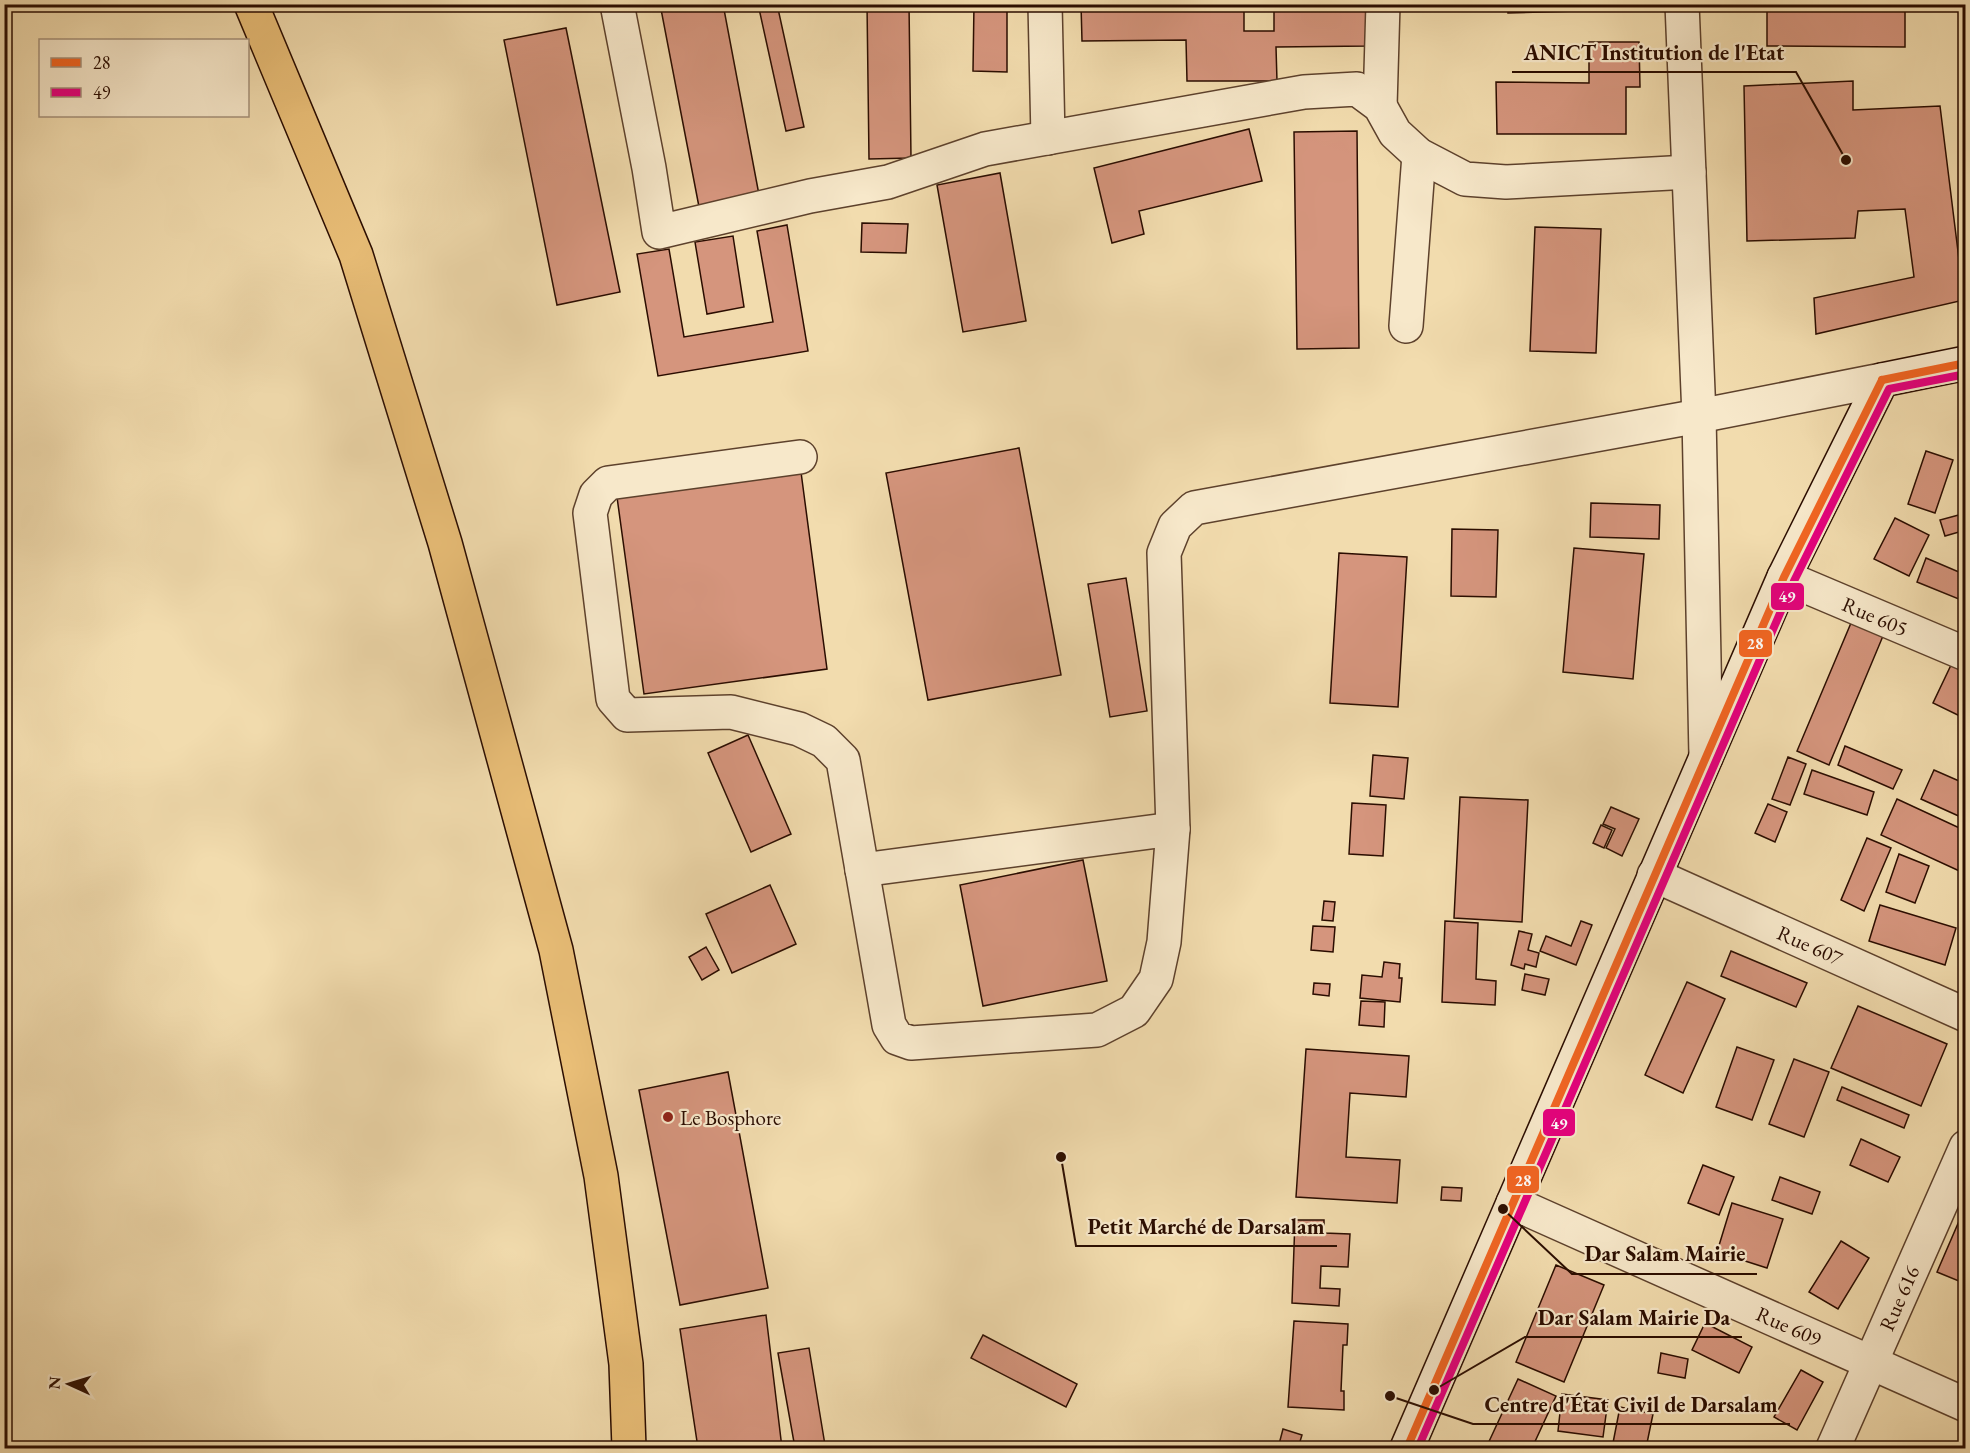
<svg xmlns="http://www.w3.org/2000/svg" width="1970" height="1453" font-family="'EB Garamond',serif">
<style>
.building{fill:#d5957d;stroke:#2b0d00;stroke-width:1.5}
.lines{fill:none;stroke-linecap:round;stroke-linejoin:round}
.street-casing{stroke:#5d412c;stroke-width:36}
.secondary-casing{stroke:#2b0d00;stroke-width:36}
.highway-casing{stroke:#2b0d00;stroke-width:36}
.street{stroke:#f7e8ca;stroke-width:33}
.secondary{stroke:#f7e8ca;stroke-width:33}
.highway{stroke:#e9be77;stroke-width:33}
.bus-1-casing{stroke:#f7e8ca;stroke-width:12}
.bus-2-casing{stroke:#f7e8ca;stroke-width:12}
.bus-1{stroke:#f26522;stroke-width:8}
.bus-2{stroke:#e5007d;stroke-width:8}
.poi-dot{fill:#8f2418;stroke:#f7e8ca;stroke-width:2}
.labels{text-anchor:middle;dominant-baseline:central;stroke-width:4.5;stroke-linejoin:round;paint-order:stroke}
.street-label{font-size:21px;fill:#2b0d00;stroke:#f7e8ca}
.poi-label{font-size:21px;fill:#2b0d00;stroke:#f7e8ca;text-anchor:start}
.leader{fill:none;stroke:#2b0d00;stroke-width:2}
.callout-dot{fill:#2b0d00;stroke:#f7e8ca;stroke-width:2}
.callout-label{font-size:22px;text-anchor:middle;font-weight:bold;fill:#2b0d00;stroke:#f7e8ca;stroke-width:4.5;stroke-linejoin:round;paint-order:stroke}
.line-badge{stroke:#f7e8ca;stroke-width:2}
.badge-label{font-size:16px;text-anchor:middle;font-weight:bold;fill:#fff}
</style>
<rect width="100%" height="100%" fill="#f2dcae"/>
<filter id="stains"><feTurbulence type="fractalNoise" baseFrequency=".00333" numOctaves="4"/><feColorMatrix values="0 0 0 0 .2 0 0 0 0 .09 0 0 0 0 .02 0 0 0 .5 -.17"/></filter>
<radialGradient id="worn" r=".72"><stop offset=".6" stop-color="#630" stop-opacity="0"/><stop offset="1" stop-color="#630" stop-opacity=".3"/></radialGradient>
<g class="building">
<path d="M660 4H723L760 200 700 212Z"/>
<path d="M758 4H777L804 127 786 131Z"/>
<path d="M867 4H909L911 158 869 159Z"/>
<path d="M974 4H1007V72L973 71Z"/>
<path d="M1081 4H1107V9L1162 8V4H1244V31H1274V11L1330 10V4H1368V46L1276 47 1277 81H1187L1186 40 1082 41Z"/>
<path d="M1508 4H1650V9L1508 13Z"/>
<path d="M1767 4H1905V47L1767 46Z"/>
<path d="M566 28 620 292 557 305 504 40Z"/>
<path d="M1589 42H1639L1640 87H1626V134H1497L1496 82 1589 83Z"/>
<path d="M1853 81V110L1940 106 1964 300 1816 334 1814 298 1914 277 1905 209 1858 211 1855 238 1747 241 1744 86Z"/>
<path d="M1249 129 1262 181 1139 211 1144 234 1112 243 1094 168Z"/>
<path d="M1357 131 1359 348 1297 349 1294 132Z"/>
<path d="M1000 173 1026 321 963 332 937 185Z"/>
<path d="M862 223 908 224 906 253 861 252Z"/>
<path d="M787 225 808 351 658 376 637 254 669 249 684 337 773 322 757 231Z"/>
<path d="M1535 227 1601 229 1596 353 1530 351Z"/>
<path d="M733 236 744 307 707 314 695 242Z"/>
<path d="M1019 448 1061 675 928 700 886 473Z"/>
<path d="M1926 451 1953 460 1935 513 1908 504Z"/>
<path d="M801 472 827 669 644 694 617 497Z"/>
<path d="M1591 503 1660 505 1659 539 1590 537Z"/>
<path d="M1966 513V530L1945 536 1940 520Z"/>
<path d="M1895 518 1929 535 1909 576 1874 559Z"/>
<path d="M1452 529 1498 530 1496 597 1451 596Z"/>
<path d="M1574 548 1644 554 1633 679 1563 672Z"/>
<path d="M1339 553 1407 557 1398 707 1330 703Z"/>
<path d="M1926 558 1966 575V602L1917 582Z"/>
<path d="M1126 578 1147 711 1110 717 1088 584Z"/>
<path d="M1851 623 1883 636 1829 765 1797 751Z"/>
<path d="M1952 663 1966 670V719L1933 703Z"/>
<path d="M748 735 791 834 751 852 708 753Z"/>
<path d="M1845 746 1902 770 1893 789 1838 765Z"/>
<path d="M1373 755 1408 758 1404 799 1370 796Z"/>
<path d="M1788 757 1806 764 1790 805 1772 799Z"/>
<path d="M1812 770 1874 792 1867 815 1804 794Z"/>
<path d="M1934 770 1966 784V813L1963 818 1921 799Z"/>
<path d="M1460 797 1528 800 1522 922 1454 918Z"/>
<path d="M1897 799 1966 831V874L1881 835Z"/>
<path d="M1352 803 1386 805 1383 856 1349 854Z"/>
<path d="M1768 804 1787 812 1775 842 1755 833Z"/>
<path d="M1611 807 1639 819 1622 856 1606 848 1615 829 1603 824Z"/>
<path d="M1601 825 1612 830 1604 848 1593 843Z"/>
<path d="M1867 838 1891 848 1864 911 1841 900Z"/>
<path d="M1899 854 1929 866 1915 903 1886 892Z"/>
<path d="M1083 860 1107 981 983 1006 960 885Z"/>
<path d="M770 885 796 944 732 973 706 914Z"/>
<path d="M1324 901 1335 902 1333 921 1322 920Z"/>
<path d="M1880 905 1956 928 1945 965 1869 941Z"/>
<path d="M1445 921 1478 923 1476 979 1496 981 1495 1005 1442 1002Z"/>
<path d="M1581 921 1592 925 1576 965 1540 951 1546 936 1571 946Z"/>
<path d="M1313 926 1335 927 1333 952 1311 950Z"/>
<path d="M1519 931 1532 934 1528 950 1539 953 1536 967 1525 964 1524 969 1511 965Z"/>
<path d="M706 947 719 970 702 980 689 957Z"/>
<path d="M1731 951 1807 983 1796 1007 1721 976Z"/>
<path d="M1384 962 1400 964 1399 978H1402L1400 1002 1360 998 1362 975 1382 977Z"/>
<path d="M1525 974 1549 979 1545 995 1522 990Z"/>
<path d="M1687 982 1725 999 1683 1093 1645 1075Z"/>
<path d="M1314 983 1330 984 1329 996 1313 994Z"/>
<path d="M1361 1001 1385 1002 1384 1027 1359 1025Z"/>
<path d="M1858 1006 1947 1044 1921 1106 1831 1068Z"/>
<path d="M1737 1047 1774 1060 1752 1120 1716 1107Z"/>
<path d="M1306 1049 1409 1056 1406 1097 1350 1093 1346 1157 1400 1160 1397 1203 1296 1197Z"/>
<path d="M1794 1059 1829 1072 1804 1137 1769 1124Z"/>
<path d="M728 1072 768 1288 680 1305 639 1090Z"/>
<path d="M1842 1087 1909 1115 1904 1128 1837 1100Z"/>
<path d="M1861 1139 1900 1157 1888 1182 1850 1165Z"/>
<path d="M1703 1165 1734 1177 1719 1215 1688 1203Z"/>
<path d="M1780 1177 1820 1192 1812 1214 1772 1200Z"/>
<path d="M1442 1187 1462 1188 1461 1201 1441 1200Z"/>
<path d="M1732 1203 1783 1219 1767 1268 1717 1252Z"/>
<path d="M1963 1212 1966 1213V1284L1937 1272Z"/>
<path d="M1295 1220H1324V1233L1350 1234 1348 1267 1321 1266 1320 1288 1340 1289 1339 1306 1292 1303Z"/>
<path d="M1841 1241 1869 1258 1838 1309 1809 1292Z"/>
<path d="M1556 1265 1604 1285 1564 1382 1516 1362Z"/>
<path d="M766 1315 782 1448H698L680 1329Z"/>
<path d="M1294 1321 1348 1324 1347 1345H1343L1341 1391H1344V1410L1288 1407Z"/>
<path d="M1705 1323 1752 1347 1739 1373 1692 1350Z"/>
<path d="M983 1335 1077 1384 1066 1407 971 1358Z"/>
<path d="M809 1348 825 1445 795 1448 778 1353Z"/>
<path d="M1661 1353 1688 1359 1685 1378 1658 1373Z"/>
<path d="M1801 1370 1823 1382 1797 1430 1774 1417Z"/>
<path d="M1518 1379 1556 1396 1532 1448H1486Z"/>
<path d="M1562 1394 1608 1400 1603 1437 1558 1431Z"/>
<path d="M1620 1407 1653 1414 1646 1448H1612Z"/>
<path d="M1283 1429 1302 1435 1298 1448H1278Z"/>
</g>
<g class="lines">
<defs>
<g id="street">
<path d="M617 4 649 168 659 232 810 196 888 182 985 149 1304 92 1357 89 1380 106 1395 133 1419 155 1465 179 1506 182 1689 172"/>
<path d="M1045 4 1048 138"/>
<path d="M1682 4 1699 416 1706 757"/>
<path d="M1380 106 1383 4"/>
<path d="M1406 326 1419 155"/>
<path d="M800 457 608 483 596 495 590 513 613 699 627 715 731 712 799 729 824 741 843 760 889 1025 897 1038 911 1043 1097 1030 1134 1011 1156 979 1164 942 1173 829 1164 553 1175 526 1194 508 1699 416 1882 380"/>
<path d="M1784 577 1966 654"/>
<path d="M862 870 1173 829"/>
<path d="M1654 875 1966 1015"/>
<path d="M1513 1203 1966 1405"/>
<path d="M1833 1448 1966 1147"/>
</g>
<path id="secondary" d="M1407 1448 1784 577 1882 380 1966 363"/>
<path id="highway" d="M251 4 356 255 445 543 556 950 601 1176 626 1364 629 1448"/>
</defs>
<use href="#street" class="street-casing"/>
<use href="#secondary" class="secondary-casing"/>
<use href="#highway" class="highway-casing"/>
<use href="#street" class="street"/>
<use href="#secondary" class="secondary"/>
<use href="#highway" class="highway"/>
<defs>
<g id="bus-1">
<path d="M1882 380 1966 363"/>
<path d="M1407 1448 1784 577 1882 380"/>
</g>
<path id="bus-2" d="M1418 1448 1794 581 1889 389 1966 374"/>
</defs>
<use href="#bus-1" class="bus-1-casing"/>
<use href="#bus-2" class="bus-2-casing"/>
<use href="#bus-1" class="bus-1"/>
<use href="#bus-2" class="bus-2"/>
</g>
<circle class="poi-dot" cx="668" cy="1117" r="6"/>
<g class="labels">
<g class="street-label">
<text transform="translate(1875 616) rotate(23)">Rue 605</text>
<text transform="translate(1810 945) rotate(24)">Rue 607</text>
<text transform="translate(1899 1298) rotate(-66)">Rue 616</text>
<text transform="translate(1789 1326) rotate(24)">Rue 609</text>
</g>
<g class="poi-label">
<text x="680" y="1117">Le Bosphore</text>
</g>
</g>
<path class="leader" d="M1846 160L1796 72H1512M1061 1157L1076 1246H1337M1503 1209L1572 1274H1757M1434 1390L1525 1337H1742M1390 1396L1473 1424H1790"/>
<g class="callout-dot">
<circle cx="1846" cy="160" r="6"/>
<circle cx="1061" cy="1157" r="6"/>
<circle cx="1503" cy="1209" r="6"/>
<circle cx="1434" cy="1390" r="6"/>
<circle cx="1390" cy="1396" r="6"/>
</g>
<g class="callout-label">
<text x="1654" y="60">ANICT Institution de l'Etat</text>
<text x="1206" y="1234">Petit Marché de Darsalam</text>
<text x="1665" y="1261">Dar Salam Mairie</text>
<text x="1634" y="1325">Dar Salam Mairie Da</text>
<text x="1631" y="1412">Centre d'État Civil de Darsalam</text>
</g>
<g class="line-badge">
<rect x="1770" y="582" width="35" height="29" rx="6" fill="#e5007d"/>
<rect x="1738" y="629" width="35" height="29" rx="6" fill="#f26522"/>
<rect x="1542" y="1108" width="34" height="29" rx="6" fill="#e5007d"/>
<rect x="1506" y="1165" width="34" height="29" rx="6" fill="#f26522"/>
</g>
<g class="badge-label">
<text x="1787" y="602">49</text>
<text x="1755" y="649">28</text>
<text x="1559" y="1129">49</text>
<text x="1523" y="1186">28</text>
</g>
<rect width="1970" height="1453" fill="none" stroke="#f2dcae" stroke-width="24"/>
<rect x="6" y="6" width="1958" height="1441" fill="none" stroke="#2b0d00" stroke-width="3"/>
<rect x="12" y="12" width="1946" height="1429" fill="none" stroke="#2b0d00" stroke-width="1.5"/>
<rect x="39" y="39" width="210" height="78" fill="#f7e8ca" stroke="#a59079" stroke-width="1.5"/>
<rect x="51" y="58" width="30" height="9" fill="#f26522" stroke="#a59079" stroke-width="1.5"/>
<text x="93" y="69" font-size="18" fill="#2b0d00">28</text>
<rect x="51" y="88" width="30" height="9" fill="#e5007d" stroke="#a59079" stroke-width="1.5"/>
<text x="93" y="99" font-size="18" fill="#2b0d00">49</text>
<g transform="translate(69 1384) rotate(274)" stroke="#f7e8ca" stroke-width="4.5" paint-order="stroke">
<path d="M0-4.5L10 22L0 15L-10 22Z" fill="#2b0d00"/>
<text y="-9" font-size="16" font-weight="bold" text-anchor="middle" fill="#2b0d00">N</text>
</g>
<rect width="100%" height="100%" filter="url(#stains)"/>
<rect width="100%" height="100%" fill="url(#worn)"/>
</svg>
